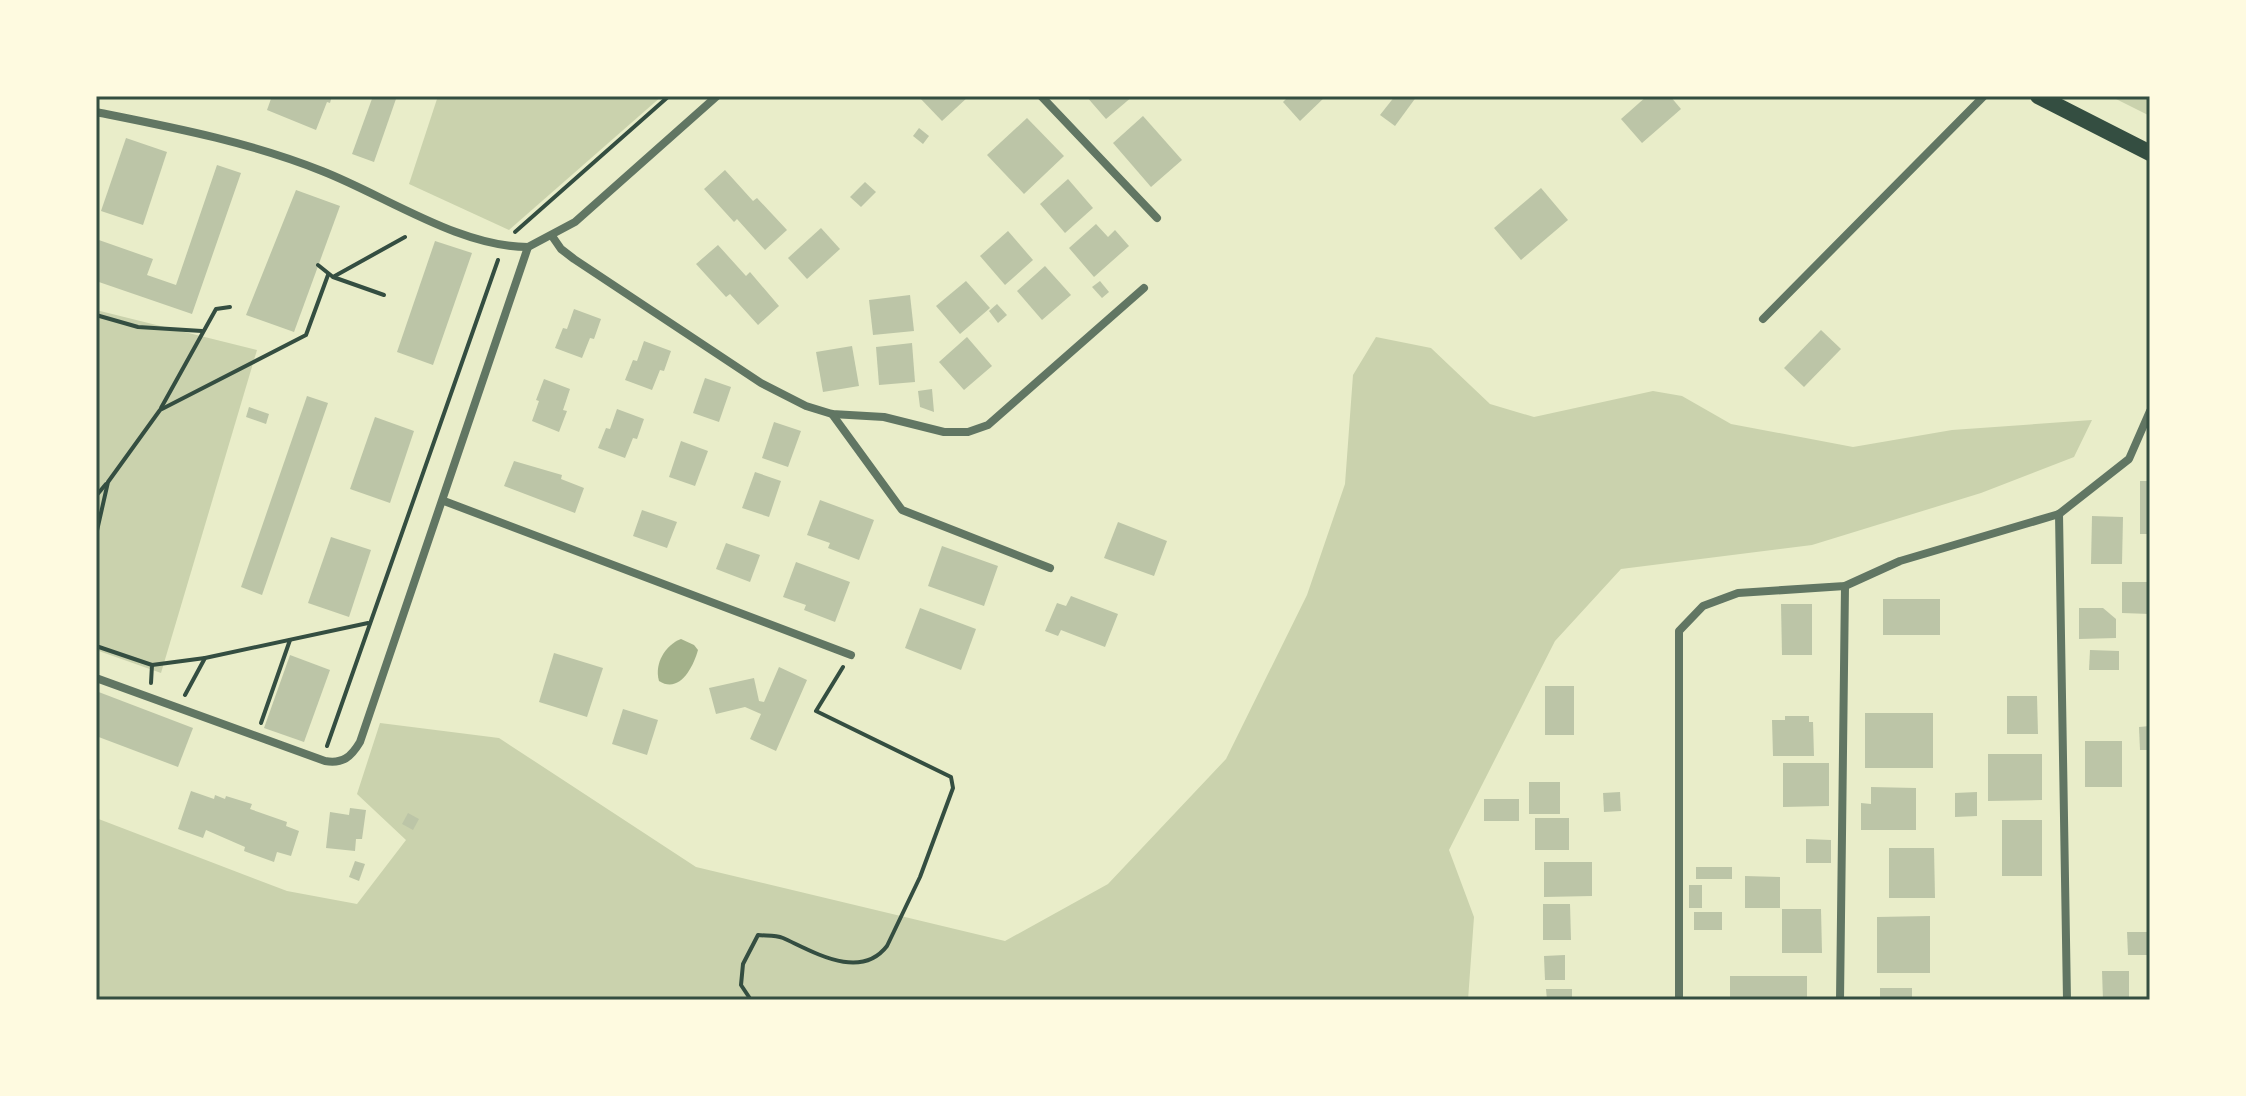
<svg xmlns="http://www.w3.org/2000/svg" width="2246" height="1096" font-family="'Fira Sans Condensed',sans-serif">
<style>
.green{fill:#cad2ad}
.water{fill:#a3b18a}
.building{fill:#bcc5a7}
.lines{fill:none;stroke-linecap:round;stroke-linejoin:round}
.path{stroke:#344e41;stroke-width:4}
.minor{stroke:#617663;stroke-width:8}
.secondary{stroke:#344e41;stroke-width:16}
.neatline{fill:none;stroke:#344e41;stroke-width:3}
</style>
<rect width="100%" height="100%" fill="#e9edc9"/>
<g class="green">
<path d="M438 96H662L509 230 409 184Z"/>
<path d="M2110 96H2150V116Z"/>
<path d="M96 310 257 350 161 673 96 650Z"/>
<path d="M1376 337 1431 348 1490 404 1534 417 1653 391 1682 396 1731 424 1853 447 1952 430 2092 420 2074 457 1981 493 1812 545 1621 569 1555 641 1449 850 1474 917 1468 1000H96V818L287 891 357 904 406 840 357 794 380 723 499 738 696 867 1005 941 1108 884 1226 759 1307 595 1345 484 1353 375Z"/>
</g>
<path class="water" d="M681 639 694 645 698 650C693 668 679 694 659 681 654 664 665 645 681 639Z"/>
<g class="building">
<path d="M272 96H332L330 103 327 102 316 130 267 110Z"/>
<path d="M373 96H397L374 162 352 154Z"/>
<path d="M918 96H969L942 121Z"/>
<path d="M1086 96H1133L1106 119Z"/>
<path d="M1289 96H1326L1300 121 1283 102Z"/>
<path d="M1395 96H1417L1395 126 1380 115Z"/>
<path d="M1647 96H1670L1681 109 1642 143 1621 119Z"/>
<path d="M1143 116 1182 160 1151 187 1113 143Z"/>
<path d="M1027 118 1064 156 1024 194 987 155Z"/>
<path d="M919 128 929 136 923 144 913 136Z"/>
<path d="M126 138 167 152 143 225 101 211Z"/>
<path d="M217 165 241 173 192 314 96 281V239L153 259 147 275 176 285Z"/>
<path d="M725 170 753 201 757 198 787 230 765 250 737 219 734 222 704 189Z"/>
<path d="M1068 179 1093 208 1065 233 1040 204Z"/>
<path d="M865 182 876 192 861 207 850 197Z"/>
<path d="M1541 188 1568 220 1521 260 1494 228Z"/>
<path d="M296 190 340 206 294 332 246 315Z"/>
<path d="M1096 224 1108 237 1115 230 1129 246 1094 277 1069 248Z"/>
<path d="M821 228 840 249 807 279 788 258Z"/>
<path d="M1008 231 1033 260 1005 285 980 256Z"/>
<path d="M435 241 472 253 433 365 397 352Z"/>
<path d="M718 245 746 276 750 272 779 306 758 325 730 294 726 297 696 264Z"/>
<path d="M1045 266 1071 295 1042 320 1017 291Z"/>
<path d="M966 281 990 308 960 334 936 306Z"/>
<path d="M1100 281 1109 292 1102 298 1092 287Z"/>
<path d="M910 295 914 331 873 335 869 300Z"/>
<path d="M997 304 1007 315 998 323 989 311Z"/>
<path d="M574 309 601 319 594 339 590 338 582 358 555 348 563 328 567 329Z"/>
<path d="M1821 330 1841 349 1804 387 1784 368Z"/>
<path d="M967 337 992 366 964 390 939 362Z"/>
<path d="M644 341 671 351 664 371 660 370 652 390 625 380 633 360 637 361Z"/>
<path d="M912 343 915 382 879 385 876 347Z"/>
<path d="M852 346 859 386 823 392 816 352Z"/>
<path d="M705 378 731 387 719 422 693 413Z"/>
<path d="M544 379 570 389 563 410 567 411 559 432 532 421 539 401 536 400Z"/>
<path d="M932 389 934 412 920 407 918 391Z"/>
<path d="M307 396 328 403 262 595 241 587Z"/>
<path d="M249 407 269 414 266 424 246 417Z"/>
<path d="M617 409 644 419 637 439 633 438 625 458 598 448 606 428 610 429Z"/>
<path d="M375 417 414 431 390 503 350 489Z"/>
<path d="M774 422 801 431 788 467 762 458Z"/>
<path d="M681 441 708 451 695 486 669 477Z"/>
<path d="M514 461 562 475 561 479 584 488 575 513 504 486Z"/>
<path d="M755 472 781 481 769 517 742 508Z"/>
<rect x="2140" y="481" width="10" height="53"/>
<path d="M820 500 874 520 859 560 828 548 830 543 807 535Z"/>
<path d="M642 510 677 522 667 548 633 536Z"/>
<path d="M2092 516 2123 517 2122 564H2091Z"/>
<path d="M1118 522 1167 541 1154 576 1104 558Z"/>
<path d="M331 537 371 550 349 617 308 603Z"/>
<path d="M726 543 760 555 750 582 716 569Z"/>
<path d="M942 546 998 566 984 606 928 586Z"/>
<path d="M796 562 850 582 835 622 804 610 806 605 783 597Z"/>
<path d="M2122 582H2150V614L2122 613Z"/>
<path d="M1071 596 1118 614 1105 647 1061 630 1058 636 1045 631 1057 603 1066 606Z"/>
<rect x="1883" y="599" width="57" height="36"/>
<path d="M1781 604H1812V655H1782Z"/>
<path d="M920 608 976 629 961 670 905 648Z"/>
<path d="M2079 608H2103L2116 619V638L2079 639Z"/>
<path d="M2090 650 2119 651V670H2089Z"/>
<path d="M554 653 603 668 587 717 539 702Z"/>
<path d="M290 655 330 670 304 742 264 728Z"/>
<path d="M779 667 807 680 776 751 750 739 761 714 745 707 716 714 709 688 754 678 759 701 764 702Z"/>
<rect x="1545" y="686" width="29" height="49"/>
<path d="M96 691 193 728 178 767 96 736Z"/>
<path d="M2007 696H2037L2038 734H2007Z"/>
<path d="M623 709 658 720 647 755 612 744Z"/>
<rect x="1865" y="713" width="68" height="55"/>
<path d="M1785 716H1809V722H1813L1814 756H1773L1772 720H1785Z"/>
<path d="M2150 726V750H2140L2139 727Z"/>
<rect x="2085" y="741" width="37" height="46"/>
<path d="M1988 754H2042V800L1988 801Z"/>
<path d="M1783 763H1829V806L1783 807Z"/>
<rect x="1529" y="782" width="31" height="32"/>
<path d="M1871 787 1916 788V830H1861V803L1871 804Z"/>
<path d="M191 791 214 799 215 795 225 799 226 796 252 804 250 809 287 822 286 826 299 831 291 856 277 852 274 862 244 851 245 847 206 830 203 838 178 829Z"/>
<path d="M1620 792 1621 811 1604 812 1603 793Z"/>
<path d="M1977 792V816L1955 817V793Z"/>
<rect x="1484" y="799" width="35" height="22"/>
<path d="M350 808 366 810 362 839H356L355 851 326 848 330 812 349 815Z"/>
<path d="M408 813 419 819 413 830 402 824Z"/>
<rect x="1535" y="818" width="34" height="32"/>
<rect x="2002" y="820" width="40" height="56"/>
<path d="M1806 839 1831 840V863H1806Z"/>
<path d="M1889 848H1934L1935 898H1889Z"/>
<path d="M355 861 365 864 359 881 349 877Z"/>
<path d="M1544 862H1592V896L1544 897Z"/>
<rect x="1696" y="867" width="36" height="12"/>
<path d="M1745 876 1780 877V908H1745Z"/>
<rect x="1689" y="885" width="13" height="23"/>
<path d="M1543 904H1570L1571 940H1543Z"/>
<path d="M1782 909H1821L1822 953H1782Z"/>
<rect x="1694" y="912" width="28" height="18"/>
<path d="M1930 916V973H1877V917Z"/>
<path d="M2127 932H2150V955H2128Z"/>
<path d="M1565 955V980H1545L1544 956Z"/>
<path d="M2102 971H2129V1000H2103Z"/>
<rect x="1730" y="976" width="77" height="24"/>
<rect x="1880" y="988" width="32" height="12"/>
<path d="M1546 989H1572V1000H1547Z"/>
</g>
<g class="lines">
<g class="path">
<path d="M515 232 669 96"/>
<path d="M318 265 333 277 405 237"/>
<path d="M333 277 384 295"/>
<path d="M96 315 138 327 202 331"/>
<path d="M161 408 216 309 230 307"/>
<path d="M96 496 106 484"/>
<path d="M96 535 108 482 160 410 306 335 328 275"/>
<path d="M96 646 152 665 151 683"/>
<path d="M152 665 205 658"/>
<path d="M185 695 205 658 368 623"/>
<path d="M261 723 290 640"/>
<path d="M327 746 498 260"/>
<path d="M751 1000 741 985 743 964 758 935C766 936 775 935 783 938 814 952 860 981 887 946L920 877 953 788 951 777 816 711 843 667"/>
<path d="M759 1000H802"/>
</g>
<g class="minor">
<path d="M1041 96 1157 218"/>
<path d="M96 112C171 127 250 142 322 171 386 196 459 247 528 247"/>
<path d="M552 236 561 249 574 259 761 383 806 406 832 414 884 417 944 432H968L988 425 1144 288"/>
<path d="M1763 319 1984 96"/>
<path d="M832 414 902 510 1050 568"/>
<path d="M444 501 851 655"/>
<path d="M2059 514 2067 1000"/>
<path d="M96 678 325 761C343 764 351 757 360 742L528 247 575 222 717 96"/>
<path d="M1679 1000V631L1703 606 1738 593 1845 586 1900 561 2059 514 2129 459 2150 411"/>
<path d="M1840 1000 1845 586"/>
</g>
<path class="secondary" d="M2038 96 2150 153"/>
</g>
<rect width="2246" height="1096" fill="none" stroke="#fefae0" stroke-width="196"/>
<rect x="98" y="98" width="2050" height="900" class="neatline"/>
</svg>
